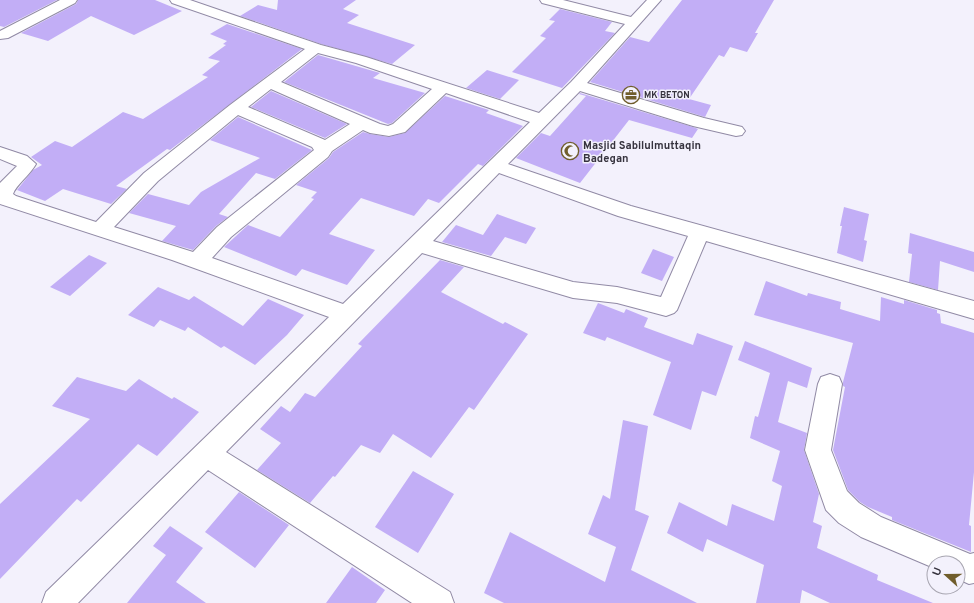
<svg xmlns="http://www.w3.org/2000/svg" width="974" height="603" font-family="Overpass,sans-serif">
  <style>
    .building { fill: #c2aef6 }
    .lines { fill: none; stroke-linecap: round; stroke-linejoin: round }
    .minor-casing { stroke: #918aa5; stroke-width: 2 }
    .minor { fill: #fff; fill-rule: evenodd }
    .labels { text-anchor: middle; stroke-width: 3; stroke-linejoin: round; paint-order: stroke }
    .far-poi-label { font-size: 9px; font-weight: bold; fill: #36333e; stroke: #f3f1fc; text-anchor: start }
    .poi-label { font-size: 11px; font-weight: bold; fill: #36333e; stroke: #f3f1fc; text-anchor: start }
  </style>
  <rect width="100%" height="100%" fill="#f3f1fc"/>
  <path class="building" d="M0,0h57l-53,27 -4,-1z
    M78,0h77l27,11 -48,24 -43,-19 -43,25 -27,-8 55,-29z
    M278,0h78l-13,9 16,6 -12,8 68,22 -23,19 -71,-20 -81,-28 18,-11 19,5z
    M682,0h92l-19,33h3l-11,19 -17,-5 -6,10 -5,-2 -30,44 22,6 -6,12 -115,-35 40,-45 19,5z
    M560,9l52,13 -7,9 10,2 -53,55 -50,-16 34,-34 -6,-2 15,-15 -6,-1z
    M227,24l75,25 -132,101 -3,-1 -51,37 11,3 -16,15 -48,-15 -18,12 -28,-11 16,-20 9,-5 -11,-8 24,-16 17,6 51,-35 20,7 65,-42 -6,-2 18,-14 -12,-3 18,-13 -3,-1 4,-3 -17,-7z
    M318,55l62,18 -7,5 52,15 -33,30 -4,1 -104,-42z
    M487,70l32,10 -19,19 -34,-11z
    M271,91l76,33 -22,14 -74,-31z
    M580,93l113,34 5,2 -6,9 -63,-18 -49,63 -64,-25 25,-25 9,3 36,-40 -7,-2z
    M445,96l44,14 -3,3 37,13 -40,40 -5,-2 -39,39 -11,-4 -14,17 -53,-18 -32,36 46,16 -28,35 -45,-16 -6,7 -72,-29 24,-22 32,12 34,-38 -3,-1 6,-6 -21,-7 33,-27 4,-6 30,-20 7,2 19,3 16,-4z
    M238,117l74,33 -37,29 -19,-6 -37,41 9,3 -12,9 -23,24 -31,-9 14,-15 -47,-13 19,-19 41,11 12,-13 59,-34 -50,-18z
    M844,207l25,7 -5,26 3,1 -4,21 -26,-9 5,-27h-2z
    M497,214l39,14 -10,16 -21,-7 -14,19 -49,-14 14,-17 27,10z
    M910,233l64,19v20l-34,-11 -2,29 -29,-8 3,-28 -4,-1z
    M653,249l21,8 -12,24 -21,-8z
    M89,255l18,8 -37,33 -20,-9z
    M440,260l24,7 -23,25 62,32 2,-2 23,12 -54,76 -5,-3 -38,51 -38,-24 -13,19 -19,-8 -26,32 -2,-1 -23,27 -53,-33 24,-27 -21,-14 21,-23 9,6 15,-19 10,4 47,-51 -4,-2z
    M766,281l41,15 1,-3 33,9 -1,7 40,12 1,-24 23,7v-4l33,10v3l3,1 1,9 33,10v139l-5,53 2,1v26l-79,-32v-3l-24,-10 -8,-5 -12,-12 -15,-40 12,-63 -2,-1v-4l10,-39 -99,-28z
    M158,287l31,13 5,-4 49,30 25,-27 36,16 -17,20 -32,30 -31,-19 -3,2 -33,-21 -3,4 -25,-11 -6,7 -26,-12z
    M598,303l26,10 2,-4 22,9 -4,9 49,18 4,-12 36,13 -17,50 -14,-5 -11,39 -38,-15 18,-53 -64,-25 -2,4 -22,-8z
    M745,341l67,27 -5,20 -19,-7 -10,41 29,11 -3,17 15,44 -6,28 9,4 -5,22 61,27 -1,5 56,23h-103l-28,-13 -2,13h-44l8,-38 -57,-26 -4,13 -36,-19 12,-31 48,24 5,-22 42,17 8,-35 -10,-5 8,-30 -30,-13 5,-22 3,1 12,-44 -32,-13z
    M77,377l49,14 13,-12 33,20 2,-2 25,15 -42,44 -19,-12 -57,58 -4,-3 -77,80v-75l90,-85 -38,-13z
    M623,420l25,6 -13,84 14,6 -18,54 66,33h-193l-20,-10 26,-61 95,50 11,-35 -28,-13 15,-39 7,4z
    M413,471l41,23 -36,59 -43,-26z
    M239,492l50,33 -34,43 -50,-36z
    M170,526l33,22 -27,34 30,21h-79l39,-48 -13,-9z
    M352,567l33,23 -9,13h-50z"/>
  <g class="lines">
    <defs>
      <path id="minor" d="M60,0h17l-2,3 -67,35 -8,1v-8z
        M170,0h20l131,45 45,12 173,56 32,-31 54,-58 -83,-21 -2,-3h23l68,17 16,-17h14l-74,83 117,35 38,9 3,4 -3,4 -6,1 -43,-10 -113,-35 -72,73 123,42 343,95v18l-268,-78 -29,69 -3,3 -8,3 -49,-13 -44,-5 -151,-45 -196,199 224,140 4,11h-42l-204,-133 -130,133h-36l4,-11 283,-275 -157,-57 -172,-56v-21l17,-17 -17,-7v-12l27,9 9,8c-6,11 -20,21 -23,30l3,2 80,26 48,-49 86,-68 75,-56 -133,-46zM318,53l38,10 76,26 -39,35 -5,2 -8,-2 -99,-42zM271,89l79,35 -25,16 -77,-33zM446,93l84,29 -187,182 -131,-46 19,-21 97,-80 4,-6 31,-21 7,3 19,3 16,-4zM238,115l74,32 2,3 -97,77 -24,25 -79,-25 44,-46zM499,173l119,43 70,20 -27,61 -44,-10 -44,-5 -140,-41z
        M830,374l9,3 3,7 -11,66 16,41 12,12 22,14 89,37 4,-1v30l-5,1 -11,-5v-16h-24v5l-73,-31 -22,-14 -13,-13 -21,-60 13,-66 3,-7z"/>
    </defs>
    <use href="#minor" class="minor-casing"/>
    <use href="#minor" class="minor"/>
  </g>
  <defs>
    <symbol id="office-ring" viewBox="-11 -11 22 22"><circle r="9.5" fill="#f3f1fc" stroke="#705d2c" stroke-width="1.5"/><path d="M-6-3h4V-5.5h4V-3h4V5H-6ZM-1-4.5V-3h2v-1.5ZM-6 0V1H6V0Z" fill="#705d2c"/></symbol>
    <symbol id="mosque-ring" viewBox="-11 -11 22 22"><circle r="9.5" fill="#f3f1fc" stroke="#705d2c" stroke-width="1.5"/><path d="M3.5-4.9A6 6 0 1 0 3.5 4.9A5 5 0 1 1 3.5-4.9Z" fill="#705d2c"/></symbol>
  </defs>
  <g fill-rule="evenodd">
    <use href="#office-ring" x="621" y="85" width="20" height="20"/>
    <use href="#mosque-ring" x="560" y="141" width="20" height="20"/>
  </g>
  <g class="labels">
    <g class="far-poi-label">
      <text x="644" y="98">MK BETON</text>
    </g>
    <g class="poi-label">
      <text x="583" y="149">Masjid Sabilulmuttaqin<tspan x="583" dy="13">Badegan</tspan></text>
    </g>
  </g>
  <g transform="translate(946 575) rotate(291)"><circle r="19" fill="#f3f1fc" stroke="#a7a5b0"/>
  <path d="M0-3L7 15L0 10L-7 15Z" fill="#705d2c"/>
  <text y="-6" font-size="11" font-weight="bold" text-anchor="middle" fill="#36333e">U</text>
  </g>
</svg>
